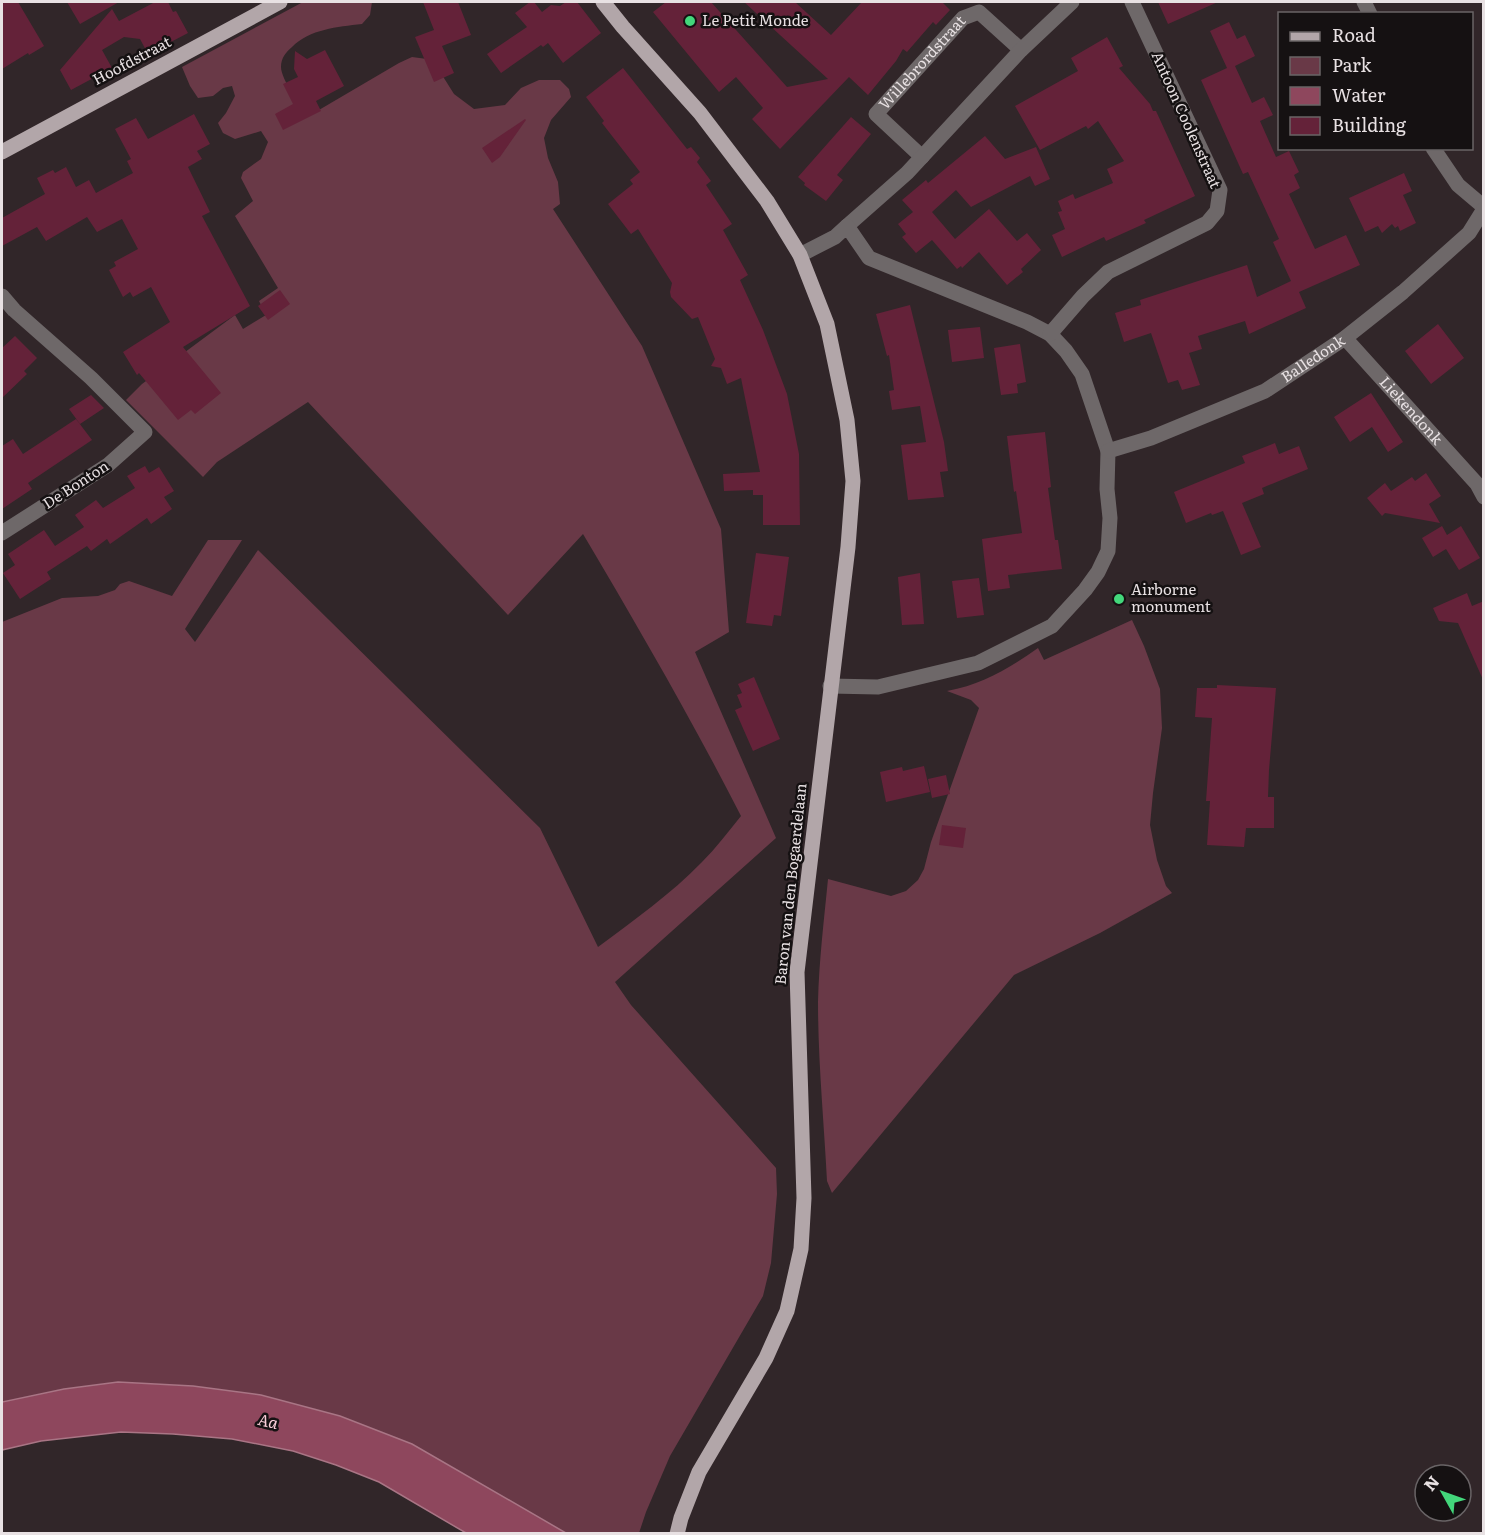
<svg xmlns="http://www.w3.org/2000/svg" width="1485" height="1535" font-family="Literata,serif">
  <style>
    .green { fill: #693947 }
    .water { fill: #8e475d; stroke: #a97585; stroke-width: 1.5 }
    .building { fill: #642239 }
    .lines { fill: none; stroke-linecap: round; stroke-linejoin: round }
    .minor { stroke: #6e6869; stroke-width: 15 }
    .major { stroke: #b2a6a9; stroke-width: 15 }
    .poi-dot { fill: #43d77b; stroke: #151112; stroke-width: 2 }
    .labels { text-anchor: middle; stroke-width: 5; stroke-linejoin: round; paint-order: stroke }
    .poi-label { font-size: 15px; fill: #e8e1e3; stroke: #151112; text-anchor: start }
    .street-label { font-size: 15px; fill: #e8e1e3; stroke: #151112 }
    .water-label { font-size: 16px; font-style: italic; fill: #faced9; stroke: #151112 }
  </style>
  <rect width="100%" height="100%" fill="#312629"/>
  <path class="green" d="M303,2h69l-2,13 -8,9c-25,3 -52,5 -70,23 -6,5 -11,11 -11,20 0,12 19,38 26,50l92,-54 13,-6 15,2 10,8 17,27 20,15 31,-4 16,-17 18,-8h21l9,9 2,8 -20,23 -7,18 4,20 10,24 2,22 -7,5 89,137 79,183 8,103 -34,20 81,186 -161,144 16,23 145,163 1,26 -6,69 -8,33 -93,160 -24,56 -7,21h-73l-154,-89 -72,-28 -79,-21 -68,-9 -75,-4 -54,7 -62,13v-780l60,-24 36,-2 17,-6 5,-6 9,-3 43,15 36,-56h34l-57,89 10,13 63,-92 282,278 58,119c35,-26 73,-53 104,-85 14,-14 26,-30 39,-46 -49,-96 -103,-189 -158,-282l-75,81 -200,-213 -91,60 -14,15 -77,-77 16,-16 93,-69 8,14 23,-14 -7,-14 19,-13 -43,-72 18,-15 -12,-23 2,-6 18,-13 7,-17 -7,-11 -26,8 -12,-6 -5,-10 8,-10 9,-17 -3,-10 -9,2 -10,8 -15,2 -8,-12 -8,-19z
    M1132,620l12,26 16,43 2,39 -9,65 -3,32 7,35 9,26 6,7 -72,40 -86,42 -182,218 -5,-12c-3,-59 -9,-119 -9,-179 1,-41 6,-82 10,-123l63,17 15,-5 12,-11 6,-11 7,-27 48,-134 -8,-8 -24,-9c36,-7 61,-22 91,-43l6,12z"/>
  <path class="water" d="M118,1382l75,4 68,9 79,21 72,28 154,89h-100l-87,-51 -43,-17 -43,-14 -61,-12 -59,-5 -52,-2 -80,9 -39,9v-48l62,-13z"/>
  <path class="building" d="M2,2h16l26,44 -15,9 -1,-2 -26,16z
    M67,2h52l-39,22z
    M155,2h13l5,10 3,-1 12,22 -40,21 -8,-15 -16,-2 -22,13 10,18 -41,22 -11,-20 52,-61 7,12z
    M423,2h35l13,33 -29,11 12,27 -20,9 -19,-45 19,-7z
    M530,2h4l8,10 9,-7 9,1 6,-4h11l24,31 -38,30 -15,-20 -5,4 -2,-2 -40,28 -14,-19 40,-27 -12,-14z
    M666,2h45l76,85 41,-8 -84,-77h51l36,33 31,-33h80l8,8 -14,15 -3,-3 -26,30 -4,-3 -7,12 -28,34 -19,-18 -69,72 -28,-30 11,-11 -27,-31 -17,15 -66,-80z
    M1158,2h60l-50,22z
    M1229,22l8,17 8,-4 10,21 -20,10 17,37 12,-6 9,18 -13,6 16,36 13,-6 10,21 -5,3 6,13 -11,6 26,55 31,-14 14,30 -61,27 7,16 -57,26 -4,-13 -47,15 4,13 -13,4 11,32 -18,5 -4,-10 -10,3 -17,-50 -27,9 -9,-29 26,-8 -1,-5 107,-35 10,32 34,-16 -18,-39 6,-3 -31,-67 -5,2 -42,-94 26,-12 -17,-37z
    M1107,37l16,29 -4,2 31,36 3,7h3l39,85 -51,24 2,3 -40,18 -2,-4 -42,20 -10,-22 13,-6 -7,-17 4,-1 -4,-10 15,-7 2,5 38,-16 -6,-14 17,-8 -26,-40 -10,8 -2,-3 -46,24 -25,-44 63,-35 -7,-13z
    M325,50l19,36 -28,15 5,10 -38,19 -8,-16 18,-10 -10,-20 15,-7 -4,-8 1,-18 12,8z
    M623,68l64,81 4,-2 9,11 -3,4 14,19 -5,4 26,39 -9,6 25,45 -8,5 23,50 24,64 12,60 1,71h-37v-30h-10v-5l-29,1 -1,-17 37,-2 -19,-94 -14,6 -6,-16 -10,-2 4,-7 -17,-42 -6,2 -21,-22 -1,-5 2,-9 -34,-54 -7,5 -23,-30 25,-20 -3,-4 10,-8 -38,-49 2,-2 -18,-24z
    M194,114l16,30 -13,7 5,8 -14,8 22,45 -8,4 48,90 -67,41 38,46 -26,21 -4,-4 -13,10 -39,-47 -2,2 -14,-23 47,-30 -19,-35 -18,10 -3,-5 -7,5 -14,-27 7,-4 -2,-4 24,-13 -16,-30 -25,13 -10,-15 -41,24 -9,-14 -35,19v-28l43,-24 -8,-16 16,-8 2,3 11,-6 10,20 13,-7 7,13 37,-20 -6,-12 4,-2 -16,-30 21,-11 12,21z
    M851,117l20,17 -34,41 6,5 -17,21 -22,-16 1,-2 -7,-6z
    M525,119l1,1 -26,37 -8,6 -10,-15z
    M985,136l20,23 31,-12 14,32 -15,7 -5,-10 -59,31 -15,-17 -24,22 23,27 34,-30 28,32 10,-8 14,17 -20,19 2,3 -16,13 -28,-33 -17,16 -1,-2 -4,3 -25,-29 -16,13 -14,-16 4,-3 -8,-10 15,-12 -11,-12 24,-20 2,3z
    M1404,173l8,18 -9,4 13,28 -16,8 -2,-5 -3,2 -3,-4 -10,9 -4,-7 -13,6 -16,-34z
    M280,290l10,14 -22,16 -10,-14z
    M910,305l34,137 4,29 -8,1 4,25 -36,3 -7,-55 25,-3 -6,-36 -28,4 -3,-19 5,-1 -5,-35 -2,1 -11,-42z
    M1438,324l26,34 -33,26 -26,-33z
    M980,327l4,31 -32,4 -4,-32z
    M15,336l22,22 -13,13 3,3 -25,24v-50z
    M1020,344l6,38 -9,2 1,9 -17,2 -7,-47z
    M1371,393l32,49 -15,10 -16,-25 -22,15 -16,-25z
    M91,395l13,13 -24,16 -11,-15z
    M76,419l16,21 -64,43 4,6 -30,20v-63l11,-7 10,15z
    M1045,432l6,55 -3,1 7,52h3l4,29 -54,6 2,13 -22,3 -6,-52 40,-6 -6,-42 -2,1 -7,-56z
    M1275,443l4,11 20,-8 9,23 -46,19 2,6 -22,9 19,44 -20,8 -18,-44 -11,4 -1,-2 -25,10 -12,-31 71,-29 -3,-7z
    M145,466l4,7 10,-6 15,24 -10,6 8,12 -21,15 -4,-6 -37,26 -3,-5 -16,12 -4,-5 -40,26 4,7 -31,20 -17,-26 12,-8 -7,-11 36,-24 11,16 29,-19 -9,-12 21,-15 7,8 32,-20 -8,-12z
    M1426,473l15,23 -12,8 11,19 -55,-10 -3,3 -15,-18 18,-15 6,8 21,-14 3,4z
    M1442,526l5,9 14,-9 19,32 -21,12 -13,-21 -13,8 -11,-19z
    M756,553l33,4 -8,59 -7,-1 -2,11 -26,-3z
    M920,573l4,51 -22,1 -4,-48z
    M979,578l5,37 -27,3 -5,-37z
    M1467,593l5,13 12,-5v81l-26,-59 -19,-2 -6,-13z
    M754,677l26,62 -27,12 -18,-41 7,-3 -5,-12 5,-2 -4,-9z
    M1217,685l59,3 -7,82 -1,27h6v31h-28l-2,19 -37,-2 3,-44h-4l6,-83 -17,-1 2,-29h20z
    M924,766l6,26 -44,10 -6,-30 22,-5 1,4z
    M946,775l4,19 -18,4 -4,-19z
    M942,825l24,3 -3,20 -24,-3z"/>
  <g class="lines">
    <g class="minor">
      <path d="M1364,2l6,12"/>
      <path d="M1433,148l25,37 26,22"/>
      <path id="s1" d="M922,157l-46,-43 87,-96 16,-6 42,38"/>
      <path d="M847,226l60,-53 114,-123 51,-48"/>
      <path d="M800,255l35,-18 12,-11 22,32 158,64 23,12 16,17 16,23 26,77 -1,38 3,29 -2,33 -10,21 -13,18 -33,36 -74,37 -100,24 -48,-1"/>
      <path d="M2,296l12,14 77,68 54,54 -37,33 -106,68"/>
      <path d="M1050,334l33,-38 25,-24 99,-49 10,-12 3,-21 -88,-188"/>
      <path id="s2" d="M1345,338l132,146 7,13"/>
      <path id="s3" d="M1108,451l43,-13 114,-47 80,-53 58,-46 66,-59 15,-24"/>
    </g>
    <path class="major" d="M603,2l20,25 77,86 67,88 33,54 27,69 20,96 6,61 -5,66 -51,425 7,226 -3,51 -14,62 -21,47 -67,114 -18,46 -4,16
      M2,152l278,-150"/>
  </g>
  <g class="poi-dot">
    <circle cx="690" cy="21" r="6"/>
    <circle cx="1119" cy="599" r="6"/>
  </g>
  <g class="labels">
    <g class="poi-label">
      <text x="702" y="26">Le Petit Monde</text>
      <text x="1131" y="595">Airborne<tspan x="1131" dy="17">monument</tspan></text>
    </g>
    <g class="street-label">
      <text transform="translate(132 61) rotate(-28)" y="5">Hoofdstraat</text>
      <text dy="5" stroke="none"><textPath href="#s1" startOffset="132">Willebrordstraat</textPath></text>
      <text transform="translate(1186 120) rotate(66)" y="5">Antoon Coolenstraat</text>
      <text dy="5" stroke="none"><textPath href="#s3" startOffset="226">Balledonk</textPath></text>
      <text dy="5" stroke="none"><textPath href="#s2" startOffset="98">Liekendonk</textPath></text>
      <text transform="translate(76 485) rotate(-33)" y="5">De Bonton</text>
      <text transform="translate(791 884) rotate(-84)" y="5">Baron van den Bogaerdelaan</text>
    </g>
    <g class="water-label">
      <text transform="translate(268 1421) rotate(14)" y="6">Aa</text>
    </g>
  </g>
  <rect width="1485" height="1535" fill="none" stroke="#e8e1e3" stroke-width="6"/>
  <rect x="1278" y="12" width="195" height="138" fill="#151112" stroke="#696466" stroke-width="1.5"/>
  <rect x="1290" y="32" width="30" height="9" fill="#b2a6a9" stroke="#696466" stroke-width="1.5"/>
  <text x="1332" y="42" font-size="18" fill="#e8e1e3">Road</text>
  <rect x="1290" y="57" width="30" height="18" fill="#693947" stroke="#696466" stroke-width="1.5"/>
  <text x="1332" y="72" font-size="18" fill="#e8e1e3">Park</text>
  <rect x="1290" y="87" width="30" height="18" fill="#8e475d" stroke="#696466" stroke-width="1.5"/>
  <text x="1332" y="102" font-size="18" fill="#e8e1e3">Water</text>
  <rect x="1290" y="117" width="30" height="18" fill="#642239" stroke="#696466" stroke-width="1.5"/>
  <text x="1332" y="132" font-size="18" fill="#e8e1e3">Building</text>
  <g transform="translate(1443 1493) rotate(310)"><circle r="28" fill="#151112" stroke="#696466" stroke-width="1.5"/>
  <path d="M0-4.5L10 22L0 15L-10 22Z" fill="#43d77b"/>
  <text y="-9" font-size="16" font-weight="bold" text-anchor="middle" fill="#e8e1e3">N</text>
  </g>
</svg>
